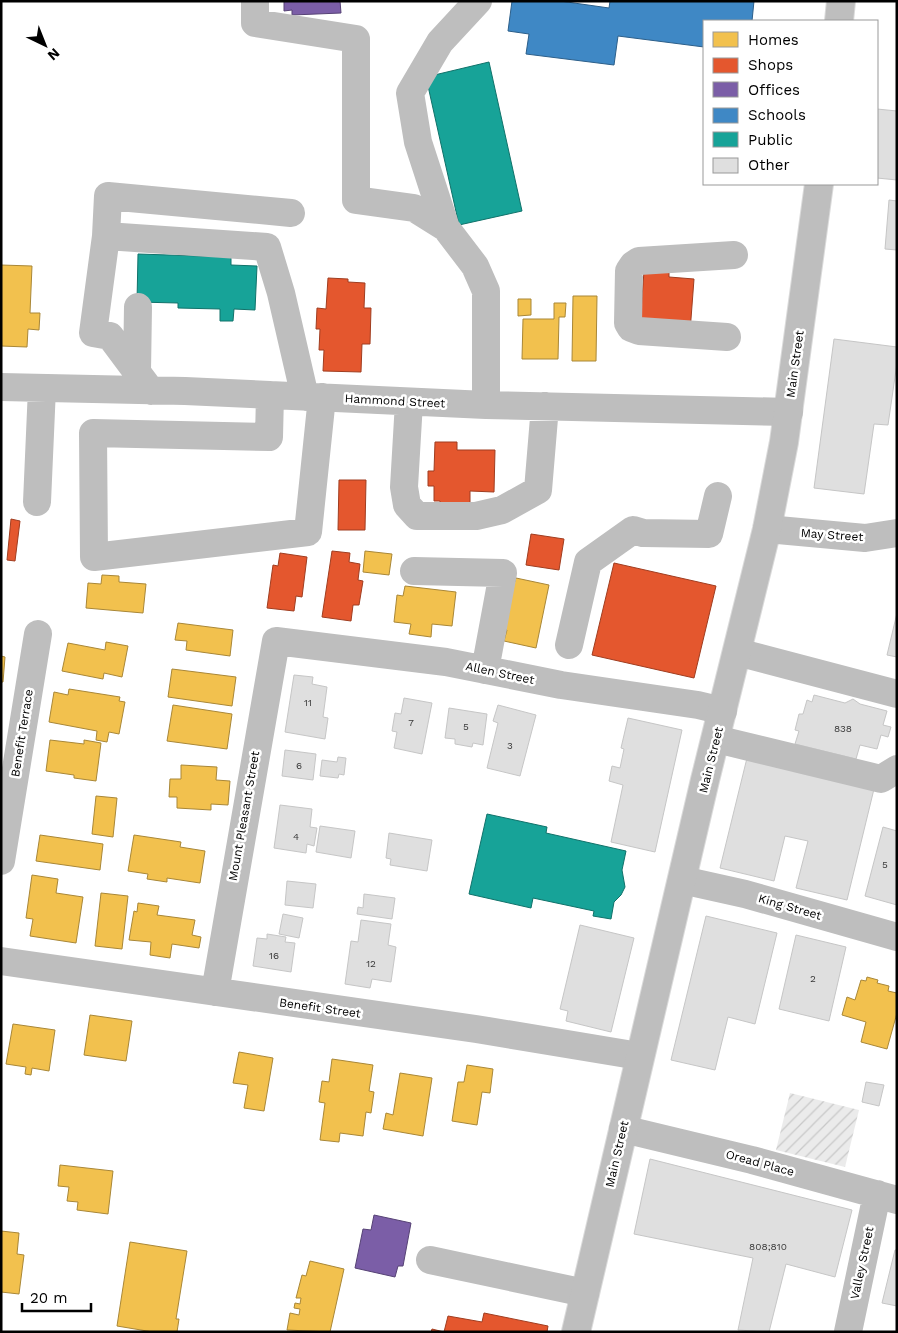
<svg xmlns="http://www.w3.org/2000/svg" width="898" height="1333" font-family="'Work Sans',sans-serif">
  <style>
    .garden { fill: url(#garden-furrows) }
    .homes { fill: #f2c14e; stroke: #a98737 }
    .shops { fill: #e4572e; stroke: #a03d20 }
    .offices { fill: #7b5ea7; stroke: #564275 }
    .schools { fill: #3f88c5; stroke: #2c5f8a }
    .public { fill: #17a398; stroke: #10726a }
    .building { fill: #dfdfdf; stroke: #c6c6c6 }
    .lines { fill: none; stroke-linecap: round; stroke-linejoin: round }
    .major-casing { stroke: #dbdbdb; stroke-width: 30 }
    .minor { stroke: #bebebe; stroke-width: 28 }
    .major { stroke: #bebebe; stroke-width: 28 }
    .labels { text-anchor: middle; stroke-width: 5; stroke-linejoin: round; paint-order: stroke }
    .number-label { font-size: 10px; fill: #383838 }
    .street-label { font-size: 12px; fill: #000; stroke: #fff }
  </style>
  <defs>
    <pattern id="garden-furrows" width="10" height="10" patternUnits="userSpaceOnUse" patternTransform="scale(1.25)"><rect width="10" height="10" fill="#ebebeb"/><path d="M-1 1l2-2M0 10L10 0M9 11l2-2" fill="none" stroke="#c8c8c8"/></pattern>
  </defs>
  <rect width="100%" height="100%" fill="#fff"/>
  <path class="garden" d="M790,1093l69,17 -14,57 -69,-17z"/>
  <path class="homes" d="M1,265l31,1 -2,47h10l-1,17 -11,-1 -1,18 -26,-1z
    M573,296h24l-1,65h-24z
    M518,299h13v16l-13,1z
    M554,303h12l-1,14h-6l-1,42h-36l1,-40h31z
    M365,551l27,3 -3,21 -26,-3z
    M102,575l17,1v6l27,2 -3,29 -57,-5 2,-25 13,1z
    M516,578l33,7 -13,63 -32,-7 3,-11 -8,-1z
    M405,586l51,6 -4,34 -20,-2 -1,13 -22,-3 2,-10 -17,-2 3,-27 6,1z
    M178,623l55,7 -3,26 -44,-6 1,-9 -12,-1z
    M106,642l22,4 -6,31 -18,-4 -1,6 -41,-8 6,-28 37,7z
    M1,656l4,1 -2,25h-2z
    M172,669l64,8 -4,29 -64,-9z
    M69,689l51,8 -1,4 6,1 -6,32 -10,-2 -2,10 -11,-2 1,-9 -48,-9 5,-30 14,3z
    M173,705l59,9 -5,35 -60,-8z
    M50,740l34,4v-4l17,3 -5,38 -22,-3v-3l-28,-4z
    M181,765l36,2 -1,13 14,1 -2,24 -17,-1v6l-34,-2v-11h-8l1,-18h11z
    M96,796l21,2 -4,39 -21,-3z
    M40,835l63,9 -3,26 -64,-9z
    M134,835l47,7 -1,5 25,4 -5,32 -33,-5v4l-20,-3 1,-5 -20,-3z
    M32,875l26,4 -2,14 27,4 -7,46 -46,-7 3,-17 -7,-1z
    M101,893l27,3 -6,53 -27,-3z
    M138,903l21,3 -2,9 38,5 -3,15 9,2 -2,11 -27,-4 -2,14 -20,-3 1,-13 -22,-2 5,-29 3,1z
    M867,977l11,3 -1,3 12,3 -1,5 9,2v20l-10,36 -26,-7 5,-20 -24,-7 5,-18 8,3 6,-20 5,1z
    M90,1015l42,6 -6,40 -42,-6z
    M13,1024l42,6 -6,41 -17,-3 -1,7 -6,-1 1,-7 -20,-3z
    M239,1052l34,6 -9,53 -20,-3 4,-23 -15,-2z
    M332,1059l41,6 -4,26 5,1 -3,21 -5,-1 -3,24 -23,-3 -1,9 -19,-2 5,-37 -6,-1 3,-21 7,1z
    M467,1065l26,4 -3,24 -8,-1 -5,33 -25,-4 6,-39h6z
    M400,1073l32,5 -9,58 -40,-7 3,-16 7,2z
    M60,1165l53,6 -5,43 -31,-4 1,-8 -11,-1 2,-14 -11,-1z
    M1,1231l18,2 -2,21 7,1 -5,39 -18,-2z
    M130,1242l57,9 -11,68h3l-2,13h-24l-36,-6z
    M310,1261l34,8 -14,63 -43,-2 3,-17 9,2 1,-6 -6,-1 1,-5 5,1 1,-6h-5l6,-23 4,1z"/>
  <path class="shops" d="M644,271l25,1v5l25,2 -4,53 -50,-7z
    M328,278l20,1v3l17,1 -1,25h7l-1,36h-8l-1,28 -38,-1 1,-21h-5l1,-21h-4l1,-21 9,1z
    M435,442h22v8h38l-1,42 -24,-1v14h-30v-4h-6v-15h-6v-15h6z
    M339,480h27l-1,50h-27z
    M11,519l9,2 -5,40 -8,-1z
    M531,534l33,5 -5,31 -33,-5z
    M332,551l18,2 -1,9 11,2 -2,16 5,1 -4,24h-6l-2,16 -29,-4z
    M280,553l27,4 -5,40 -6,-1 -2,15 -27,-3 6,-43 5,1z
    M614,563l102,23 -22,92 -102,-23z
    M484,1313l64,13 -1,6h-116l1,-3 12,3 4,-16 34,6z"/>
  <path class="offices" d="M284,1h56l1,12 -49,2v-5l-8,1z
    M374,1215l37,8 -8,43h-5l-3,11 -40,-9 8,-39 8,1z"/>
  <path class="schools" d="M512,1h48l49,7 1,-7h144l-2,20h-48v26l-86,-11 -4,29 -88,-11 3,-20 -21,-3z"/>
  <path class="public" d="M489,62l33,149 -63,14 -33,-148z
    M138,254l93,3v8l26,1 -2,44 -21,-1 -1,12h-13v-12l-42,-1v-5l-41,-1z
    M487,814l60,13 -1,6 80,18 -4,19 3,17 -4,8 -7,7 -3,17 -18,-3 1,-5 -61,-13 -2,10 -62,-14z"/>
  <path class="building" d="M877,109l20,2v69l-20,-2z
    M889,200l8,1v49l-12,-1z
    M834,339l63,8v16l-9,62 -14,-1 -10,70 -50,-6z
    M897,613v44l-10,-2z
    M294,675l19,2 -1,7 15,3 -4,30 5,1 -3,21 -40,-7z
    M814,695l31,8 8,-4 7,5 27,7 -4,14 8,2 -3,10 -7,-2 -4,14 -17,-4 -4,14 -61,-15 4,-13 -4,-1 4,-16h4l4,-14 5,2z
    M404,698l28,5 -10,51 -28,-6 3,-16 -5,-1 3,-18 6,1z
    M498,705l38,10 -16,61 -33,-8 11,-45 -5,-2z
    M449,708l38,6 -4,31 -10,-2 -1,4 -17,-3v-5l-10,-1z
    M628,718l54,12 -27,122 -44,-10 12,-57 -14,-4 3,-15 8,2 4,-19 -3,-1z
    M285,750l31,4 -3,26 -31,-4z
    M338,757l8,1 -2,17 -5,-1 -1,4 -18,-2 2,-16 15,2z
    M747,758l127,31 -27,111 -51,-12 12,-47 -23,-5 -11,45 -54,-13z
    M280,805l32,4 -2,18 7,1 -3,18 -7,-2 -1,9 -32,-5z
    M320,826l35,5 -4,27 -35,-6z
    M883,827l14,4v74l-32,-9z
    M389,833l43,7 -5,31 -37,-6 1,-6 -5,-1z
    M287,881l29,3 -3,24 -28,-3z
    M364,894l31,4 -3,21 -35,-5 1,-7 5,1z
    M283,914l20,4 -4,20 -20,-4z
    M706,916l71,17 -22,91 -27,-7 -13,53 -44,-10z
    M361,920l30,4 -3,21 8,2 -5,35 -19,-3 -2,9 -25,-4 6,-43 7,1z
    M580,925l54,13 -23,94 -45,-11 2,-10 -8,-2z
    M267,934l19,3 -1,5 10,1 -4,29 -38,-6 4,-28 10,1z
    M796,935l50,12 -17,74 -50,-12z
    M866,1082l18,3 -5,21 -17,-4z
    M650,1159l202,51 -17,67 -49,-13 -17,68 -31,-2 15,-72 -119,-24z
    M895,1250h2v56l-15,-3z"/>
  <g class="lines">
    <defs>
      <path id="major" d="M839,21l2,-20
        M576,1332l129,-552 62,-251 17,-87 35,-258"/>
    </defs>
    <use href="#major" class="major-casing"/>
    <path class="minor" d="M255,1v22l101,16v161l58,8 32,20
      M478,1l-38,41 -30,51 8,49 28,86 29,38 11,25v114
      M106,236l2,-40 183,17
      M727,337l-88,-6 -8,-3 -3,-5 1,-52 4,-6 6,-4 95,-6
      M137,371l1,-64
      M1,387l184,4 301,14 303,7
      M151,391l-41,-55 -17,-3 13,-97 161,11 14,46 24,104
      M270,395l-1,42 -176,-4 1,124 214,-25 14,-135
      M409,402l-5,85 3,18 10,11h59l26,-6 36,-20 7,-84
      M37,502l5,-114
      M767,529l98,9 32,-5
      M414,571l89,2 -18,97
      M569,645l19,-83 45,-32 10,3 66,1 9,-38
      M737,652l160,42
      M716,739l165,40 16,-10
      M1,861l37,-227
      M682,880l63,14 152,43
      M1,961l475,68 163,27
      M215,992l61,-351 170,21 115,23 137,20 25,6
      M623,1129l129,31 145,40
      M430,1260l155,33
      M848,1332l29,-138"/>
    <use href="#major" class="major"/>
  </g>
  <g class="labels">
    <g class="number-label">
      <text x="308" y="706">11</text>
      <text x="411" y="726">7</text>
      <text x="466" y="730">5</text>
      <text x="843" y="732">838</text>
      <text x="510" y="749">3</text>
      <text x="299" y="769">6</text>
      <text x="296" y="840">4</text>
      <text x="885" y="868">5</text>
      <text x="274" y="959">16</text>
      <text x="371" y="967">12</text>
      <text x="813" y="982">2</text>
      <text x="768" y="1250">808;810</text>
    </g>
    <g class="street-label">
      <text transform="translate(795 364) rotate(-82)" y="4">Main Street</text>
      <text transform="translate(395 401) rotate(3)" y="4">Hammond Street</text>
      <text transform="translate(832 535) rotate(4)" y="4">May Street</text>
      <text transform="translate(500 673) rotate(12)" y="4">Allen Street</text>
      <text transform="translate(22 733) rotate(-81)" y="4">Benefit Terrace</text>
      <text transform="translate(711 760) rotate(-76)" y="4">Main Street</text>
      <text transform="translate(244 816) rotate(-80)" y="4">Mount Pleasant Street</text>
      <text transform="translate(790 907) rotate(16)" y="4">King Street</text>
      <text transform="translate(320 1008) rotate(8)" y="4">Benefit Street</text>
      <text transform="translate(617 1154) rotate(-77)" y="4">Main Street</text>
      <text transform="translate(760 1163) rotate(15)" y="4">Oread Place</text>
      <text transform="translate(862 1263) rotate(-78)" y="4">Valley Street</text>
    </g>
  </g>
  <rect width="898" height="1333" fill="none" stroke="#000000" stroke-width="5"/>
  <rect x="703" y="20" width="175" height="165" fill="#ffffff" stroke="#999999"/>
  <rect x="713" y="32" width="25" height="15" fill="#f2c14e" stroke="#999999"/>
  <text x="748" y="45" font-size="15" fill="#000000">Homes</text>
  <rect x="713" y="58" width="25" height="15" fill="#e4572e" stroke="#999999"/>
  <text x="748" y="70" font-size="15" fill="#000000">Shops</text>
  <rect x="713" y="82" width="25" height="15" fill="#7b5ea7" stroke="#999999"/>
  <text x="748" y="95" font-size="15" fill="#000000">Offices</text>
  <rect x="713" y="108" width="25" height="15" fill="#3f88c5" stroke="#999999"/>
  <text x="748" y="120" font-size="15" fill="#000000">Schools</text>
  <rect x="713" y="132" width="25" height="15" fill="#17a398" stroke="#999999"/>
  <text x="748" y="145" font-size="15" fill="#000000">Public</text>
  <rect x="713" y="158" width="25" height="15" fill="#dfdfdf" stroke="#999999"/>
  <text x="748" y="170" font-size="15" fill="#000000">Other</text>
  <g transform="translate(45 45) rotate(137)" stroke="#ffffff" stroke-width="4" paint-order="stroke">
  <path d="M0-4L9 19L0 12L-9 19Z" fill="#000000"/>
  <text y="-8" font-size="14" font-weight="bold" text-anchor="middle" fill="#000000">N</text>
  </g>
  <path d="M22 1303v8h69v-8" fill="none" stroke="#000000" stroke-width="2.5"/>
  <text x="30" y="1303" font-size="15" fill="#000000" stroke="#ffffff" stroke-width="4" paint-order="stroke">20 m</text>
</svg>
